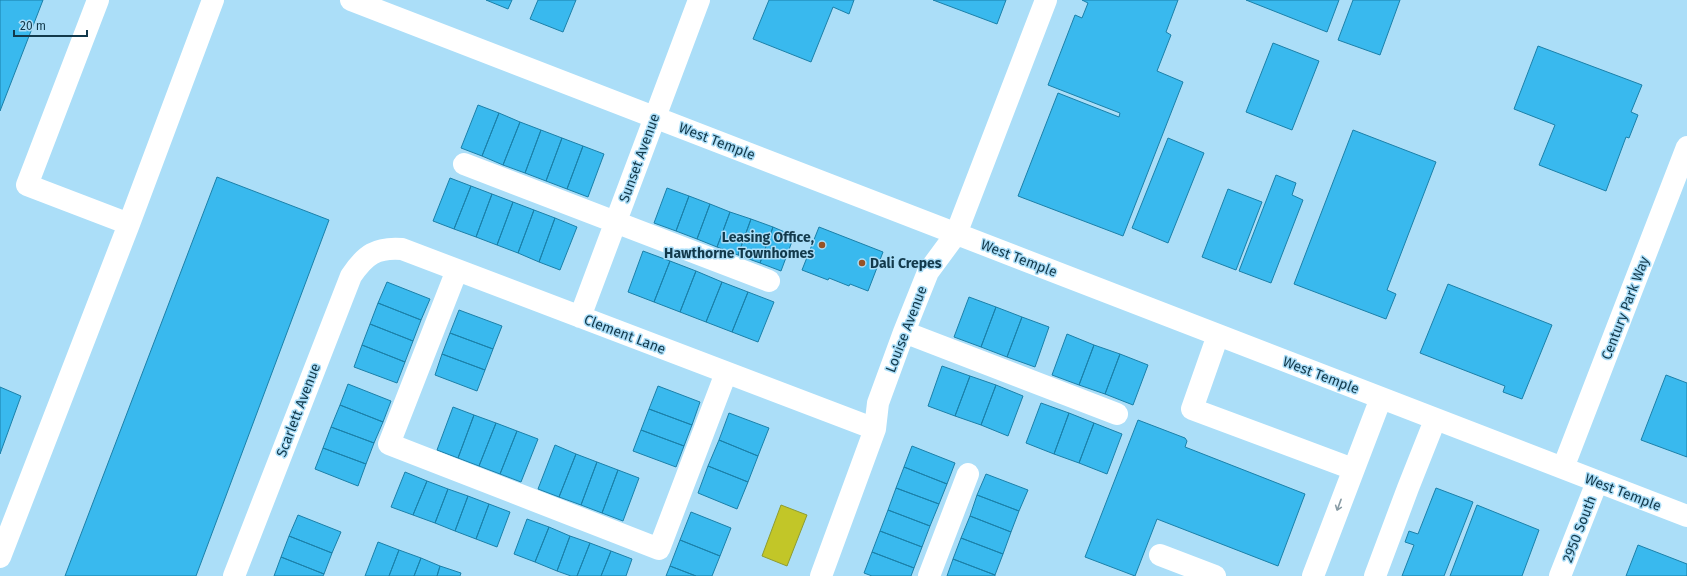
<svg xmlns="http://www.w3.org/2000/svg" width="1687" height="576" font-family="'Fira Sans',sans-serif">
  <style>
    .water { fill: #c2c628; stroke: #8d9c32 }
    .building { fill: #39b9ee; stroke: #1b80a9 }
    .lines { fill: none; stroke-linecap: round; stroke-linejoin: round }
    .minor { stroke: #fff; stroke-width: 22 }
    .oneway { stroke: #889ca5 }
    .poi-dot { fill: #975326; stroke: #abdef8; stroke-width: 1.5 }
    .labels { text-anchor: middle; stroke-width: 3; stroke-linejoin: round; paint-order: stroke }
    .street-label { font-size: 14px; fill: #12394b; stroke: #abdef8 }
    .poi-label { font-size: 14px; font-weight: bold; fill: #12394b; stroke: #abdef8; text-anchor: end }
  </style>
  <rect width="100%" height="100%" fill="#abdef8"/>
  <path class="water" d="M781,505l26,10 -20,51 -25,-10z"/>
  <path class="building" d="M0,0h43l-43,111z
    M486,0h26l-4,9z
    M538,0h38l-13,32 -33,-13z
    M769,0h85l-5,14 -16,-7 -22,55 -58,-23z
    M933,0h73l-9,24z
    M1082,0h96l-12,32 5,3 -14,36 26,11 -60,154 -105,-40 40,-103 61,24 1,-4 -72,-28 27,-70 7,3 6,-15z
    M1246,0h93l-12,32z
    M1353,0h47l-20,55 -42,-15z
    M1273,43l46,18 -27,69 -46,-18z
    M1538,46l104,39 -11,27 7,3 -9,23 -3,-1 -20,54 -67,-26 16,-40 -41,-16z
    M478,105l21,8 -17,43 -21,-8z
    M499,113l21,9 -17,43 -21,-9z
    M520,122l21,8 -16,43 -22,-8z
    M541,130l21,8 -16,43 -21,-8z
    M1353,130l83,32 -49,128 9,4 -10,25 -92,-35z
    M562,138l21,8 -16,43 -21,-8z
    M1168,138l36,15 -36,90 -36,-15z
    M583,146l21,8 -16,43 -21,-8z
    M1276,175l20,8 -4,12 11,5 -32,83 -32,-12z
    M217,177l112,43 -133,356h-131z
    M450,178l21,8 -17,43 -21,-8z
    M471,186l21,8 -16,43 -22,-8z
    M667,188l22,8 -13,35 -22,-8z
    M1228,189l34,13 -26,68 -34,-13z
    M492,194l21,8 -16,43 -21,-8z
    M689,196l21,8 -13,35 -21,-8z
    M513,202l21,8 -16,43 -21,-8z
    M710,204l20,8 -13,35 -20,-8z
    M534,210l21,8 -16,44 -21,-9z
    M730,212l21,7 -13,36 -21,-8z
    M555,218l22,9 -17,43 -21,-8z
    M751,219l22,8 -13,36 -22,-8z
    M773,227l21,9 -13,35 -21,-8z
    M819,227l64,25 -15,39 -18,-7 -1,2 -20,-8 -1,2 -26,-10z
    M643,251l27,10 -16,41 -26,-10z
    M670,261l26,10 -16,41 -26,-10z
    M696,271l26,11 -16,40 -26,-10z
    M387,282l43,17 -9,21 -43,-17z
    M722,282l26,10 -16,40 -26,-10z
    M1448,284l104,41 -30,74 -19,-7 2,-6 -85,-33z
    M748,292l26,10 -16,40 -26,-10z
    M969,297l27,10 -15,40 -27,-10z
    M378,303l43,17 -8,21 -43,-17z
    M996,307l26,10 -15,40 -26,-10z
    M459,310l43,16 -9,23 -43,-16z
    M1022,317l27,10 -14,40 -28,-10z
    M370,324l43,17 -8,21 -43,-17z
    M450,333l43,16 -8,21 -43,-16z
    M1067,334l27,11 -15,40 -27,-10z
    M362,345l43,17 -8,21 -43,-16z
    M1094,345l26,9 -15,40 -26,-9z
    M442,354l43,16 -8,21 -42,-16z
    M1120,354l28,11 -15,40 -28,-11z
    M942,366l28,10 -15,40 -27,-10z
    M1666,375l21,8v74l-46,-17z
    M970,376l26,9 -15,40 -26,-9z
    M348,384l43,17 -8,21 -43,-17z
    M996,385l27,11 -15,40 -27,-11z
    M658,386l42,16 -8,23 -43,-16z
    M0,387l21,9 -21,58z
    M1041,403l28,10 -15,41 -28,-11z
    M340,405l43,17 -9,21 -43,-16z
    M453,407l21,8 -16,43 -21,-8z
    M649,409l43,16 -8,21 -43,-16z
    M729,413l40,15 -11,28 -39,-16z
    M1069,413l25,10 -15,40 -25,-9z
    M474,415l22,8 -17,43 -21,-8z
    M1138,420l47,18 2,3 -2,6 120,47 -27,72 -121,-47 -22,57 -50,-19z
    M496,423l21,8 -17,43 -21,-8z
    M1094,423l28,11 -15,40 -28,-11z
    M331,427l43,16 -8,21 -43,-16z
    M641,430l43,16 -8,21 -43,-16z
    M517,431l21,8 -17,43 -21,-8z
    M719,440l39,16 -10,26 -40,-16z
    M555,445l21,9 -17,43 -21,-8z
    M912,446l43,17 -8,21 -43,-17z
    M323,448l43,16 -8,22 -43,-17z
    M576,454l21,8 -16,43 -22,-8z
    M597,462l21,8 -16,43 -21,-8z
    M708,466l40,16 -11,27 -39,-16z
    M904,467l43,17 -8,20 -43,-16z
    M618,470l21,8 -16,43 -21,-8z
    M405,472l22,9 -14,34 -22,-8z
    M986,474l42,16 -9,21 -42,-16z
    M427,481l21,8 -13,34 -22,-8z
    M896,488l43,16 -9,22 -42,-16z
    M1436,488l37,14 -29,74h-42l12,-31 -9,-3 4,-11 9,3z
    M448,489l20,7 -13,35 -20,-8z
    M977,495l42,16 -8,21 -41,-16z
    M468,496l21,8 -13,35 -21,-8z
    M489,504l21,8 -13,35 -21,-8z
    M1477,505l62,25 -17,46h-72z
    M888,510l42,16 -8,21 -42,-16z
    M691,512l40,16 -11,28 -40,-16z
    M298,515l43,17 -9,21 -43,-17z
    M970,516l41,16 -8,22 -42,-16z
    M527,519l22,8 -14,35 -21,-8z
    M549,527l21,9 -13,35 -22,-9z
    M880,531l42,16 -8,21 -42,-16z
    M289,536l43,17 -8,21 -43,-17z
    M570,536l20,7 -13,33h-6l-14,-5z
    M961,538l42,16 -8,21 -42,-16z
    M680,540l40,16 -8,20h-16l-26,-10z
    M378,542l21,8 -10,26h-24z
    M590,543l21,8 -10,25h-24z
    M1638,545l49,19v12h-61z
    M399,550l22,8 -7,18h-25z
    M611,551l21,8 -6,17h-25z
    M872,552l42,16 -3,8h-39l-8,-3z
    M281,557l43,17 -1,2h-49z
    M421,558l19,8 -3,10h-23z
    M953,559l42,16v1h-48z
    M440,566l21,7 -1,3h-23z
    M670,566l26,10h-30z"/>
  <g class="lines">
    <path class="minor" d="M98,0l-71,185 102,39
      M351,0l1336,516
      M464,164l305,117
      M457,270l-68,174 270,105 67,-176
      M580,317l119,-317
      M904,332l213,82
      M1218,335l-26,74 161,60
      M1563,468l124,-321
      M1160,555l55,21
      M0,557l129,-333 84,-224
      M234,576l117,-300c14,-21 25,-29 51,-27l473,180
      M821,576l54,-147 3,-26 26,-71 24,-60 28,-38 90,-234
      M929,576l39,-102
      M1313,576l68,-178
      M1375,576l33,-88 27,-68
      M1560,576l37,-94"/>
  </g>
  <defs><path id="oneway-shaft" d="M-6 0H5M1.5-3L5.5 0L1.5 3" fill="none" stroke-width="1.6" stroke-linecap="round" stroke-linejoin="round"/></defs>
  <use class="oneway" href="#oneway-shaft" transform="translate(1339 505) rotate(110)"/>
  <g class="poi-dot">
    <circle cx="822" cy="245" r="4"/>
    <circle cx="862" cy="263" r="4"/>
  </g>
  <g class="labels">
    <g class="street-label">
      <text transform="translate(717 141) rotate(21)" y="5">West Temple</text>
      <text transform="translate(639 158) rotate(-70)" y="5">Sunset Avenue</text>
      <text transform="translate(1019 258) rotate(21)" y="5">West Temple</text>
      <text transform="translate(1625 308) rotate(-69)" y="5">Century Park Way</text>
      <text transform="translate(906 329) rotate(-69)" y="5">Louise Avenue</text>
      <text transform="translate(625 334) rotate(21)" y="5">Clement Lane</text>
      <text transform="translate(1321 375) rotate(21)" y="5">West Temple</text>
      <text transform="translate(298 410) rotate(-69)" y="5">Scarlett Avenue</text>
      <text transform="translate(1623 492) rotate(21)" y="5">West Temple</text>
      <text transform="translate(1579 529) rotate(-69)" y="5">2950 South</text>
    </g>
    <g class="poi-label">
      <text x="814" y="242">Leasing Office,<tspan x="814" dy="16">Hawthorne Townhomes</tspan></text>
      <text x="870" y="268" text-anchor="start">Dali Crepes</text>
    </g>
  </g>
  <path d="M14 30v6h73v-6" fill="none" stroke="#12394b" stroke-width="2"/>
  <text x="20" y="30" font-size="12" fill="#12394b" stroke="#abdef8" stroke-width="3" paint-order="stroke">20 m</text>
</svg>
